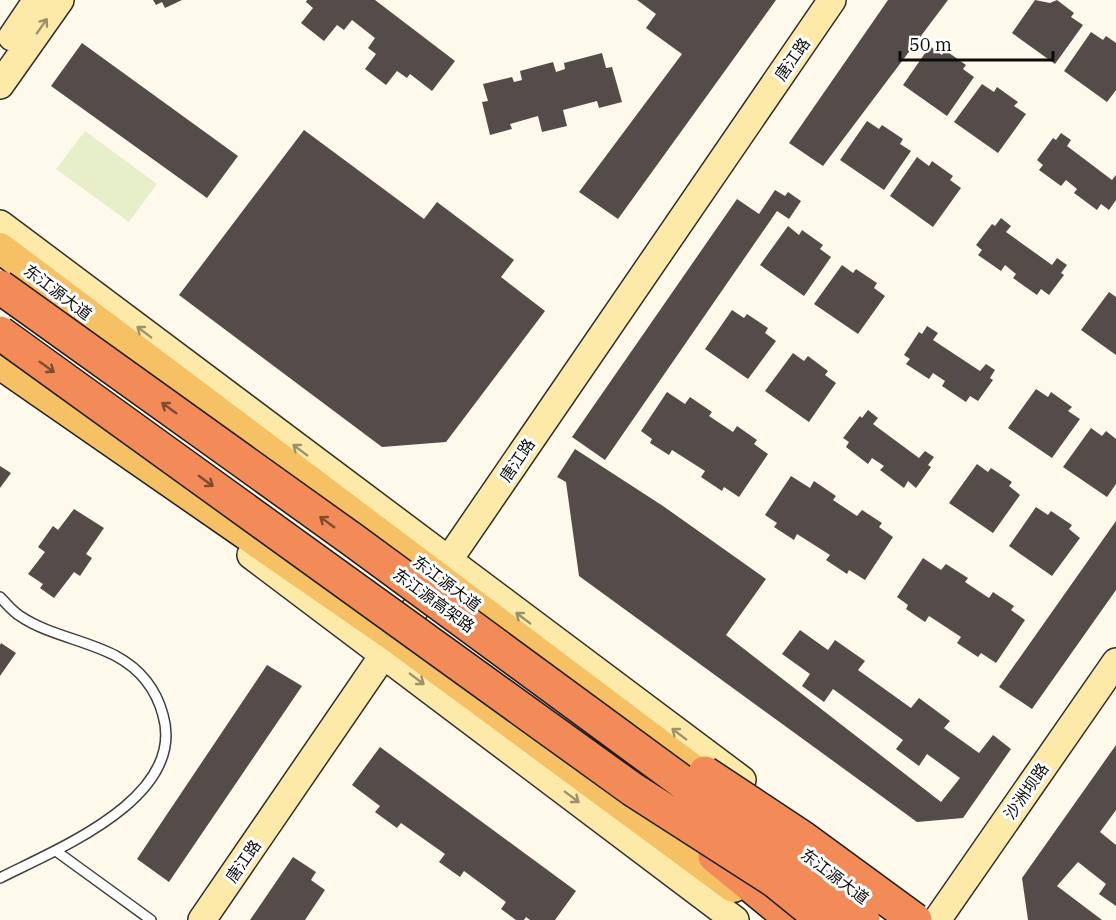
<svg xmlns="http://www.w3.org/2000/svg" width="1116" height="920" font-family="'IBM Plex Serif','Noto Sans SC',serif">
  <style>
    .pitch { fill: #e7efc9 }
    .building { fill: #554c49 }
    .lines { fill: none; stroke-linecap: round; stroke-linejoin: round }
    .lane-casing { stroke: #3f3f3f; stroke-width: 12 }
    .secondary-casing { stroke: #2e2e2e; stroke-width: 30 }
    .primary-casing { stroke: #1d1d1d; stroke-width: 33 }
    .highway-casing { stroke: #1d1d1d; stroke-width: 36 }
    .lane { stroke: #fff; stroke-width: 9 }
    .secondary { stroke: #fdeaa8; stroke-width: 27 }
    .primary { stroke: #f6c165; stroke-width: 30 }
    .highway { stroke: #f28b57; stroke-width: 33 }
    .highway-bridge-casing { stroke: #1d1d1d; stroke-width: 36; stroke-linecap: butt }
    .highway-bridge { stroke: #f28b57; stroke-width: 33 }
    .oneway { stroke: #9d916a }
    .oneway2 { stroke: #7f4c32 }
    .labels { text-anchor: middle; stroke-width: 6; stroke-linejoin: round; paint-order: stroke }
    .street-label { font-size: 16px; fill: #0c0c0c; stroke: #fff }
  </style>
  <rect width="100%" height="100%" fill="#fff9ec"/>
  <path class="pitch" d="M85,131l72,53 -28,38 -73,-53z"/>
  <path class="building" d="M153,0h29l-17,8 -3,-6 -6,3z
    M307,0h68l80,61 -23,30 -22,-17 -3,4 -10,-7 -11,14 -21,-16 11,-15 -8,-6 7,-10 -23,-18 -8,10 -7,-5 -13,16 -23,-18 12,-15 -7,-6z
    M637,0h139l-158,219 -39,-27 103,-138 -36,-26 10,-14z
    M888,0h60l-125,166 -34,-23z
    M1035,0l15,3 7,-3 17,13 -3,4 12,8 -28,39 -43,-31z
    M1091,32l12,8 3,-4 10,7v47l-9,12 -43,-31z
    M82,43l156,113 -31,42 -156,-112z
    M930,46l12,9 3,-5 21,15 -3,4 11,8 -27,39 -44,-31z
    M602,53l4,15 6,-1 10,35 -23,6 -2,-7 -34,9 4,16 -25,6 -4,-16 -28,8 2,5 -22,6 -8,-33 6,-1 -5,-17 29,-7 2,5 8,-2 -2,-9 33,-9 3,10 9,-3 -1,-6z
    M982,84l12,8 3,-5 21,15 -4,4 12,8 -28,39 -44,-31z
    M867,121l12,8 3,-4 21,14 -3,5 11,7 -27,39 -44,-30z
    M304,130l120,89 13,-17 77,58 -13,17 44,34 -99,131 -64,5 -203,-152z
    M1061,133l10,7 -4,6 45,34 4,-5v25l-7,10 -8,-6 -4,6 -23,-17 3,-4 -11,-9 -5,6 -22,-16 4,-5 -6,-5 16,-22 3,2z
    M917,157l12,9 3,-5 21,15 -3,4 11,8 -28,39 -43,-31z
    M775,190l10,6 3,-4 13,9 -12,18 -12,-8 -172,249 -33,-23 165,-238 22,15z
    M1001,218l10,8 -5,6 46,33 5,-7 10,7 -6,8 3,2 -15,20 -8,-6 -4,6 -24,-17 3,-4 -11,-9 -4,6 -23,-16 4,-5 -6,-5 16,-21 3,2z
    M788,226l11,9 3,-5 21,15 -3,4 11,8 -27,39 -44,-31z
    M842,265l11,8 3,-4 21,14 -3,5 11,8 -27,38 -44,-30z
    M1109,292l7,5v58l-35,-25z
    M732,310l12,8 3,-4 21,14 -3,5 11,8 -28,38 -43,-30z
    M927,326l11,7 -5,7 47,31 6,-7 9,6 -5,8 3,2 -15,21 -8,-5 -4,6 -24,-16 3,-5 -12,-8 -4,6 -23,-15 4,-5 -6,-4 15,-23 3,2z
    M793,353l11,8 4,-5 20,15 -3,4 11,8 -27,39 -44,-31z
    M1036,389l12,8 3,-5 21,15 -4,4 12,8 -28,39 -44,-30z
    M667,392l18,12 5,-7 22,15 -3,4 24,16 4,-6 20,14 -3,4 14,10 -29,43 -15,-10 -2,4 -21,-14 4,-6 -33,-21 -3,5 -19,-12 2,-4 -11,-8z
    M868,410l10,8 -5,6 46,34 6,-7 9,6 -6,8 3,2 -15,21 -8,-7 -4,7 -24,-18 4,-4 -12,-8 -4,6 -22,-17 3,-5 -6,-4 17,-22 2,2z
    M1091,428l11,8 4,-5 10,8v45l-9,13 -44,-30z
    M575,449l88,57 103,73 -40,56 215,167 19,-24 -33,-24 -8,12 -23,-17 7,-9 -70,-51 -9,13 -22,-16 8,-12 -28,-20 18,-24 28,20 7,-10 30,21 -7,9 53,38 8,-10 31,23 -6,7 35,25 14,-18 18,14 -48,69 -46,4 -338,-246 -13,-94 -9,-5z
    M977,464l11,8 3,-4 21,14 -3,4 11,9 -27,38 -44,-30z
    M0,466l11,7 -11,15z
    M791,476l19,12 4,-7 22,15 -3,4 24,16 5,-6 20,13 -3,4 14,10 -28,43 -16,-10 -2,4 -21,-14 4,-5 -33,-21 -3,6 -20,-13 3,-4 -12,-8z
    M1036,507l12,8 3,-4 21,14 -3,4 11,9 -28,38 -43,-30z
    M74,509l30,19 -18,26 6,4 -12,18 -6,-4 -20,26 -14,-10 3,-4 -15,-10 17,-22 -7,-5 15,-21 5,4z
    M1116,521v69l-84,119 -33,-22z
    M923,558l18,12 5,-6 22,14 -3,4 24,16 4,-6 21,14 -3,4 14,10 -29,43 -15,-10 -3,4 -21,-14 4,-6 -32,-21 -4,6 -19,-13 2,-4 -11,-8z
    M1,643l15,10 -16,23v-31z
    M267,665l35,21 -133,196 -32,-23z
    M1116,745v65l-16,22 16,13v61l-17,-12 7,-10 -28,-22 -21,24 45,34h-74l-6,-42z
    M380,747l196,144 -21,29h-25l-4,-3 -2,3h-8l-15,-11 5,-7 -42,-31 -4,6 -21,-15 6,-8 -44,-31 -4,5 -22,-16 5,-6 -28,-21z
    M293,857l23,15 -5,8 14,10 -20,30h-55z"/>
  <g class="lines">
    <defs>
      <path id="lane" d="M0,597c6,6 12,14 20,19 28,19 66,24 96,40 24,13 40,33 47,59 24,83 -106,134 -163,163
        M56,851l95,69"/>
      <path id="secondary" d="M12,37l25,-37
        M0,85l60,-85
        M0,224l742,556
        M251,555l484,365
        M202,920l630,-920
        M937,920l179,-258"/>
      <path id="primary" d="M0,248l723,544
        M0,364l397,275 336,248"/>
      <path id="highway" d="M715,856l78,64"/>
    </defs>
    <use href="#lane" class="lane-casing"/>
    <use href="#secondary" class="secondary-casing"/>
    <use href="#primary" class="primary-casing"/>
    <use href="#highway" class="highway-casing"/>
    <use href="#lane" class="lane"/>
    <use href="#secondary" class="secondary"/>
    <use href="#primary" class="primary"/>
    <use href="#highway" class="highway"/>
    <defs>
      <path id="highway-bridge" d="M0,287l353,253 437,321 73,59
        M0,333l632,456 143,92 48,39
        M705,773l98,65 112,82"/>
    </defs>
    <use href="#highway-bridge" class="highway-bridge-casing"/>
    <use href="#highway-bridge" class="highway-bridge"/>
  </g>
  <defs><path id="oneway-shaft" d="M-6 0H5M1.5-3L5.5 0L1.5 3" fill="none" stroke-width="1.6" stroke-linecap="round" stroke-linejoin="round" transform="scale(1.5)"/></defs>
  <g class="oneway">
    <use href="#oneway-shaft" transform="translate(42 26) rotate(-55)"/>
    <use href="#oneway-shaft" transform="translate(144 332) rotate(-143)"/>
    <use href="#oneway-shaft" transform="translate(300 450) rotate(-143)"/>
    <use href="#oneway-shaft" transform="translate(523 618) rotate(-143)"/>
    <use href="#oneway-shaft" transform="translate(417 679) rotate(37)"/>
    <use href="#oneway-shaft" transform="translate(679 734) rotate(-143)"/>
    <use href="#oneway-shaft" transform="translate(572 797) rotate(37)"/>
  </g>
  <g class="oneway2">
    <use href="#oneway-shaft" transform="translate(47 367) rotate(36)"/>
    <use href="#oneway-shaft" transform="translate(169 408) rotate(-144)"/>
    <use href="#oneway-shaft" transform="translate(206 481) rotate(36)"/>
    <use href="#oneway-shaft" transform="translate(327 522) rotate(-144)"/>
  </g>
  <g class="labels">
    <g class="street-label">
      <text transform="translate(792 59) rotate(-55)" y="6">唐江路</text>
      <text transform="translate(58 292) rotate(37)" y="6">东江源大道</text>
      <text transform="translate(517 460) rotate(-56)" y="6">唐江路</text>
      <text transform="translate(447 583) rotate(37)" y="6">东江源大道</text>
      <text transform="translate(434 600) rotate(36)" y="6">东江源高架路</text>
      <text transform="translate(1026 791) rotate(-55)" y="6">沙洲坝路</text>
      <text transform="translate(243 861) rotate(-55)" y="6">唐江路</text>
      <text transform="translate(835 876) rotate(37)" y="6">东江源大道</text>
    </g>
  </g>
  <path d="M900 51v9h153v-9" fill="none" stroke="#0c0c0c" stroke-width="3"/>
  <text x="909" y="51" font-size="18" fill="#0c0c0c" stroke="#ffffff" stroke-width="4.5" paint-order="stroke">50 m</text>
</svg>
